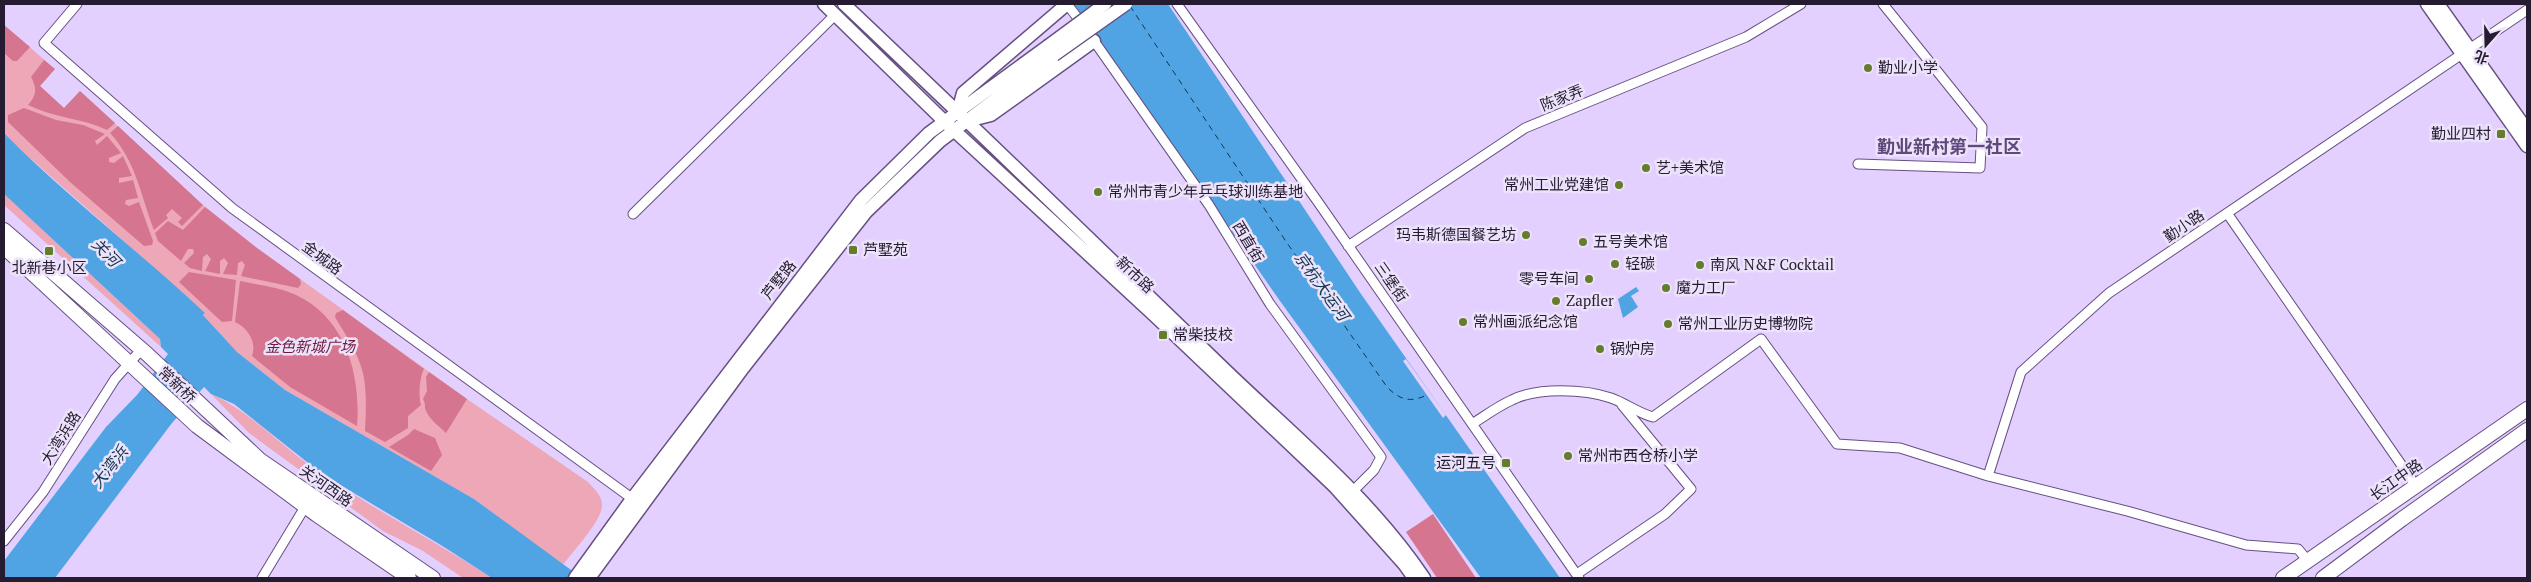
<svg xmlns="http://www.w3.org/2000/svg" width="2531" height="582" font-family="'PT Serif','Noto Sans SC',serif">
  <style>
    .green { fill: #eda7b7 }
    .forest { fill: #d5758f }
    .water { fill: #51a4e3 }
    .pier { fill: #e3d0ff }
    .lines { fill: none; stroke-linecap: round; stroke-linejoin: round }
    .ferry { stroke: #12364f; stroke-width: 1; stroke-dasharray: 6 5; stroke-linecap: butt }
    .street-casing { stroke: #665082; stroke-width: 11 }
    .secondary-casing { stroke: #665082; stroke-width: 15 }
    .primary-casing { stroke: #665082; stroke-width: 16 }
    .street { stroke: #fff; stroke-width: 9 }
    .secondary { stroke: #fff; stroke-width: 12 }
    .primary { stroke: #fff; stroke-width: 14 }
    .secondary-bridge-casing { stroke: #665082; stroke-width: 15; stroke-linecap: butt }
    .secondary-bridge { stroke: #fff; stroke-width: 12 }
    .poi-dot { fill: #657c2e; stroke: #ece2fa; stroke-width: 2 }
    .labels { text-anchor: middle; stroke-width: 5; stroke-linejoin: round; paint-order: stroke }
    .poi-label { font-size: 15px; fill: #251c31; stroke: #ece2fa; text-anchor: start }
    .street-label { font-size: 15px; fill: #251c31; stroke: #ece2fa }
    .park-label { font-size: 15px; font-style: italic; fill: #6f1838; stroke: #ece2fa }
    .water-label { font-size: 16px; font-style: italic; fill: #12364f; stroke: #ece2fa }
    .quarter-label { font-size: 18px; font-weight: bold; fill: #5f497a; stroke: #ece2fa }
  </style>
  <rect width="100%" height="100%" fill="#e3d0ff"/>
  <path class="green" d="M4,25l51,44 -15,17 24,22 16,-17 118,110 59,47 210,151 121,83c6,7 14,13 14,23 0,16 -29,46 -39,60l-89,-66 -189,-109 -48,-38 -34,-37 2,-2 -192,-170 -9,-10z
    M4,194l156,145 1,8 -157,-142z
    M211,394c42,19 73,55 111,80 55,37 114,68 170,104h-29l-40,-27 -40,-20 -134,-98z"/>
  <path class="forest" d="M4,25l26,22 -13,14h-4l-9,-8z
    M44,60l11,9 -15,17 24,22 16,-17 35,32 -8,7c-25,-12 -53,-12 -79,-25 9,-10 9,-17 3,-28z
    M24,108l32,12 27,5 22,9 -10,7 2,4 10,-9 14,17 -12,5v4l5,1 9,-7 9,20 -13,2v5l14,-3 5,18 -12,2 -1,4 4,2 10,-4 14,39 -1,4 -8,1 -74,-64 -62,-60v-7z
    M118,126l85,79 -21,21 -4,-4 4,-4 -10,-9 -6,6 2,3 -14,12c-13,-34 -18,-69 -44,-97z
    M205,207l52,41 43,31 1,5 -3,4 -57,-12 4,-11 -3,-4 -4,2 -1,12 -14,-1 5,-11 -4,-5 -4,3v13l-15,-3 6,-12 -4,-5 -4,3 -1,14 -12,-3 -6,-5 10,-10 -1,-4h-5l-7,12 -23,-20 -3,-8 13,-12 15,9z
    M189,272l47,8 -4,41 -10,1 -43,-40z
    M240,281c18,4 39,6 56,14 50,23 65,81 61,131l-67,-39 -38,-31c5,-14 -4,-28 -17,-34z
    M343,310l81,59c-4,7 -6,27 -3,36l-13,11v12l-23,14 -20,-11c1,-19 2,-40 -2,-58 -4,-18 -19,-41 -28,-56l1,-4z
    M429,372l38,27 -21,34c-6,-6 -16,-13 -20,-22 -2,-5 0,-7 -3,-12l4,-8 -1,-14z
    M414,429l21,9 7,17 -11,16 -42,-24 19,-12z
    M1433,514l43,64h-39l-31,-46z"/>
  <path class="water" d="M1073,4h95l193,290 199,284h-79l-201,-277z
    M4,133c63,64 136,119 201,180l-2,2 34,37 48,38 189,109 108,79h-90l-48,-31 -122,-73 -88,-70 -23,-10 -7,-7 -32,36 -117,155h-51v-17l102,-134 31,-32 31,-41 -7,-7 -1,-8 -156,-145z
    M1636,287l3,4 -8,5 7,11 -15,11 -5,-19z"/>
  <path class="pier" d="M1406,359l40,56 -3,3 -40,-57z"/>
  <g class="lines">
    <path class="ferry" d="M1130,6l155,234 102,147c13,13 23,16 40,8"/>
    <defs>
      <path id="street" d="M77,4l-33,39 188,165 405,294
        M1067,4l16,21
        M1177,4l141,198 261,376
        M1092,38l117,167 61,99 111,153 -7,13 -21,21
        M1858,164l122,4 2,-41 -99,-123
        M2227,213l189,273
        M633,214l202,-199
        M1348,246l177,-118 221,-91 55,-33
        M1472,424c13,-8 26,-18 40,-24 25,-13 73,-11 99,-2 14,5 27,15 42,19l108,-78 76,105 63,4 88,28 139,35 119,34 52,4 10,12
        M1988,476l33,-104 88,-79 418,-283
        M4,541l39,-49 72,-113 26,-29
        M1577,574l88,-60 26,-25 -69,-84
        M262,578l43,-71"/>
      <path id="secondary" d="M824,4l121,118 209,193 181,172 69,77 10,14
        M844,4c126,119 251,240 376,361 71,69 148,130 204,213
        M2427,4l100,142
        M2438,4l89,126
        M958,112l5,-19 104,-89
        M975,119l16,-4 103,-74
        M575,578l57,-79 229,-299 68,-67 119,-87
        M589,578l154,-210 123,-156 74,-71 114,-86"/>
      <path id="primary" d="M4,230l143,124 113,106 173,118
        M4,247l193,179 120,89 92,63
        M2283,578l244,-169
        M2323,578l79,-59 125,-89"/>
    </defs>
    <use href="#street" class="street-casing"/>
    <use href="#secondary" class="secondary-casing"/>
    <use href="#primary" class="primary-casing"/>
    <use href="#street" class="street"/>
    <use href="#secondary" class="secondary"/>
    <use href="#primary" class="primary"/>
    <defs>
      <path id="secondary-bridge" d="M1048,46l57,-42
        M1054,55l72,-51"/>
    </defs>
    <use href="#secondary-bridge" class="secondary-bridge-casing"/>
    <use href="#secondary-bridge" class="secondary-bridge"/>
  </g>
  <g class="poi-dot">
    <circle cx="1868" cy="68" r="5"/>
    <rect x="2496" y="129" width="10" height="10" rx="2.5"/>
    <circle cx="1646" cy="168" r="5"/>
    <circle cx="1619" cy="185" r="5"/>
    <circle cx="1098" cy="192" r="5"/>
    <circle cx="1526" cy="235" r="5"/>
    <circle cx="1583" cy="242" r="5"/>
    <rect x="848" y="245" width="10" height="10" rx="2.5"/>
    <rect x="44" y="246" width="10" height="10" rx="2.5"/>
    <circle cx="1615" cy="264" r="5"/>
    <circle cx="1700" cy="265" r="5"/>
    <circle cx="1589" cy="279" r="5"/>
    <circle cx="1666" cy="288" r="5"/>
    <circle cx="1556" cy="301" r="5"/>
    <circle cx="1463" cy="322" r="5"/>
    <circle cx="1668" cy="324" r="5"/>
    <rect x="1158" y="330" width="10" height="10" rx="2.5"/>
    <circle cx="1600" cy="349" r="5"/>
    <circle cx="1568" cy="456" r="5"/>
    <rect x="1501" y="458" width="10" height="10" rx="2.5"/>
  </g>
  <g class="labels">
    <g class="poi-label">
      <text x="1878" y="73">勤业小学</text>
      <text x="2491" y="139" text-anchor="end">勤业四村</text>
      <text x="1656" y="173">艺+美术馆</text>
      <text x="1609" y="190" text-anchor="end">常州工业党建馆</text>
      <text x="1108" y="197">常州市青少年乒乓球训练基地</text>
      <text x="1516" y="240" text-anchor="end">玛韦斯德国餐艺坊</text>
      <text x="1593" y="247">五号美术馆</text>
      <text x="863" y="255">芦墅苑</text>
      <text x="1625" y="269">轻碳</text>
      <text x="1710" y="270">南风 N&amp;F Cocktail</text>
      <text x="49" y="273" text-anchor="middle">北新巷小区</text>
      <text x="1579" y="284" text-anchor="end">零号车间</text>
      <text x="1676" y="293">魔力工厂</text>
      <text x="1566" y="306">Zapfler</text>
      <text x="1473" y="327">常州画派纪念馆</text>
      <text x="1678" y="329">常州工业历史博物院</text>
      <text x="1173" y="340">常柴技校</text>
      <text x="1610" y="354">锅炉房</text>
      <text x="1578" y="461">常州市西仓桥小学</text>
      <text x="1496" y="468" text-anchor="end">运河五号</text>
    </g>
    <g class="street-label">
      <text transform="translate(1562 98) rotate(-22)" y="5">陈家弄</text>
      <text transform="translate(2184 226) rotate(-34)" y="5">勤小路</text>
      <text transform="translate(1248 242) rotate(59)" y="5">西直街</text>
      <text transform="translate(322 258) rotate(37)" y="5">金城路</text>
      <text transform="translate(1135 275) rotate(43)" y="5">新市路</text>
      <text transform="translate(779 280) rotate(-52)" y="5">芦墅路</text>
      <text transform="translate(1391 282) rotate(55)" y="5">三堡街</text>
      <text transform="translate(177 385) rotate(43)" y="5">常新桥</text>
      <text transform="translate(61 438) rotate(-58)" y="5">大湾浜路</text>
      <text transform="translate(2396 480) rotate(-35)" y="5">长江中路</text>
      <text transform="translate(326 486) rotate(35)" y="5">关河西路</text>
    </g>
    <g class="park-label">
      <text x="310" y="352">金色新城广场</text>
    </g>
    <g class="water-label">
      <text transform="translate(106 252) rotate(46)" y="6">关河</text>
      <text transform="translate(1322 286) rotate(54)" y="6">京杭大运河</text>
      <text transform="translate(109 467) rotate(-52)" y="6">大湾浜</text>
    </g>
    <g class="quarter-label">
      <text x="1949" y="153">勤业新村第一社区</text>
    </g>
  </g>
  <rect width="2531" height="582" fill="none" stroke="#251c31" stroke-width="10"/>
  <g transform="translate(2486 45) rotate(200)" stroke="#ece2fa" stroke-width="4" paint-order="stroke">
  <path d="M0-4L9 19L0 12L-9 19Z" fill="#251c31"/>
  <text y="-8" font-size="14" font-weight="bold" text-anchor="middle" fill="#251c31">北</text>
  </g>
</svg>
